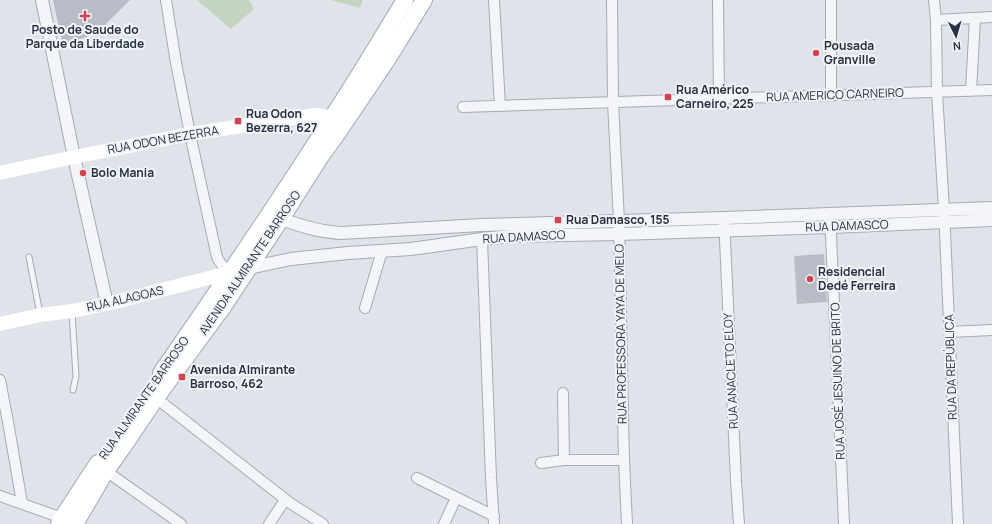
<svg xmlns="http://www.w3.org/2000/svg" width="992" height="524" font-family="Manrope,sans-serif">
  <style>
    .green { fill: #c5d4c1 }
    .building { fill: #b7bcc7 }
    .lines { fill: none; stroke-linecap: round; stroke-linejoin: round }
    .service-casing { stroke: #a5aab4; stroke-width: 7 }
    .minor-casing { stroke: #a5aab4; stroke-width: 12 }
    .tertiary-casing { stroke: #a5aab4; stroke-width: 14 }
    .primary-casing { stroke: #9fa7b6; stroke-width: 18 }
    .service { stroke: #f3f5f8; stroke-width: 5 }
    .minor { stroke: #f3f5f8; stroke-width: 10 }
    .tertiary { stroke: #f3f5f8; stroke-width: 12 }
    .secondary { stroke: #fff; stroke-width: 14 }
    .primary { stroke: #fff; stroke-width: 16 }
    .poi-dot { fill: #d14350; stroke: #f0f3f7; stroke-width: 1.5 }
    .labels { text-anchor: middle; stroke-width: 4; stroke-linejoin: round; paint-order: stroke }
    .poi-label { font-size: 12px; font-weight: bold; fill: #283042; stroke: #f0f3f7; text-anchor: start }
    .street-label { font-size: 12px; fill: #283042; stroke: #f0f3f7 }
  </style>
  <rect width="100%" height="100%" fill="#e0e3ea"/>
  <path class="green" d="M197,0h52l5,9 -23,20z
    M331,0h32l-3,8z"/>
  <path class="building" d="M53,0h77l-33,33 -34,12z
    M824,254l3,48 -30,2 -3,-48z"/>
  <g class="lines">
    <defs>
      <path id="service" d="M29,257l11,57
        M72,312l4,64 -3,14"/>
      <path id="minor" d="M166,0l10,63 14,71 27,123c3,7 7,11 14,16
        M494,0l6,106
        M612,0l1,102 6,119 5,239 3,64
        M718,0l1,99
        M934,0l2,20 1,72 7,118 14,314
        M936,20l56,-3
        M971,91l4,-73
        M831,95v-95
        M463,107l529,-17
        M830,214l14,310
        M724,218l12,263 3,43
        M482,239l9,239 3,46
        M365,308l17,-57
        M950,332l42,-2
        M0,380l8,42 14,81
        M563,393l1,67
        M156,398l134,105 33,21
        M541,463l23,-3h60
        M106,471l75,53
        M417,478l77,38
        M0,496l62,22
        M269,524l16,-24
        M444,524l12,-26"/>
      <path id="tertiary" d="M42,0l32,157 33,147
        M281,219c20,7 39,13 60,14l140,-8 243,-7 268,-10
        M249,268l42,-9 57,-6 63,-4 71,-10 31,-3 106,-2 212,-7 161,-7"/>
      <path id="primary" d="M161,373c59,-85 117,-170 172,-257 25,-38 48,-77 72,-116
        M59,524l3,-6 36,-55
        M75,524l31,-53 17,-24 33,-49 67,-91 58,-88 40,-63 16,-22 50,-74 37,-60"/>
    </defs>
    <use href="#service" class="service-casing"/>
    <use href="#minor" class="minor-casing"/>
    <use href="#tertiary" class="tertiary-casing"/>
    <use href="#primary" class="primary-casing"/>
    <use href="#service" class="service"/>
    <use href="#minor" class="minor"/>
    <use href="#tertiary" class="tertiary"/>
    <path class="secondary" d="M0,173l74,-16 116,-23 125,-19 18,2 3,9
      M0,324l40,-9 32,-4 35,-7 129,-33"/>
    <use href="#primary" class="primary"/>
  </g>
  <g class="poi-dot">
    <path d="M83 10h4v4h4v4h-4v4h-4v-4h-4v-4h4z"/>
    <circle cx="816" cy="53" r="4"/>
    <rect x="664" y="93" width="8" height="8" rx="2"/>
    <rect x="234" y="117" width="8" height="8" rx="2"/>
    <circle cx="83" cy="173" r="4"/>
    <rect x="554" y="216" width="8" height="8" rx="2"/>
    <circle cx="810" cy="279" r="4"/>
    <rect x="178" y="373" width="8" height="8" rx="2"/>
  </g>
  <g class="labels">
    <g class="poi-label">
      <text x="85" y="34" text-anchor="middle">Posto de Saude do<tspan x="85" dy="14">Parque da Liberdade</tspan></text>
      <text x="824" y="50">Pousada<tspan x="824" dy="14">Granville</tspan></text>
      <text x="676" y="94">Rua Américo<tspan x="676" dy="14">Carneiro, 225</tspan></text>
      <text x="246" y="118">Rua Odon<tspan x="246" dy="14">Bezerra, 627</tspan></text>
      <text x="91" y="177">Bolo Mania</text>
      <text x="566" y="224">Rua Damasco, 155</text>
      <text x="818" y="276">Residencial<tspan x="818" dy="14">Dedé Ferreira</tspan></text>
      <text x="190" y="374">Avenida Almirante<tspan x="190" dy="14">Barroso, 462</tspan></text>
    </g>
    <g class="street-label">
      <text transform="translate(835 95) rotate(-2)" y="4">RUA AMERICO CARNEIRO</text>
      <text transform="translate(163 140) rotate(-10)" y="4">RUA ODON BEZERRA</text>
      <text transform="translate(847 226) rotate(-2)" y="4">RUA DAMASCO</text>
      <text transform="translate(524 237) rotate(-3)" y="4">RUA DAMASCO</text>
      <text transform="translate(250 263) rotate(-56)" y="4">AVENIDA ALMIRANTE BARROSO</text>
      <text transform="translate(125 299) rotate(-13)" y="4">RUA ALAGOAS</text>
      <text transform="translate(621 334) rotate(-91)" y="4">RUA PROFESSORA YAYA DE MELO</text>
      <text transform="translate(951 367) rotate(-92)" y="4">RUA DA REPÚBLICA</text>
      <text transform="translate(731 371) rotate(-93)" y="4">RUA ANACLETO ELOY</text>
      <text transform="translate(838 381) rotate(-92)" y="4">RUA JOSÉ JESUINO DE BRITO</text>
      <text transform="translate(144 398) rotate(-55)" y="4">RUA ALMIRANTE BARROSO</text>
    </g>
  </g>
  <g transform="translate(956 36) rotate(175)" stroke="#f0f3f7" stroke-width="3" paint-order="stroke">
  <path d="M0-3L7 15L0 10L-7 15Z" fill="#283042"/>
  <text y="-6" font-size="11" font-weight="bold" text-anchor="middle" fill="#283042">N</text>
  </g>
</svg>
